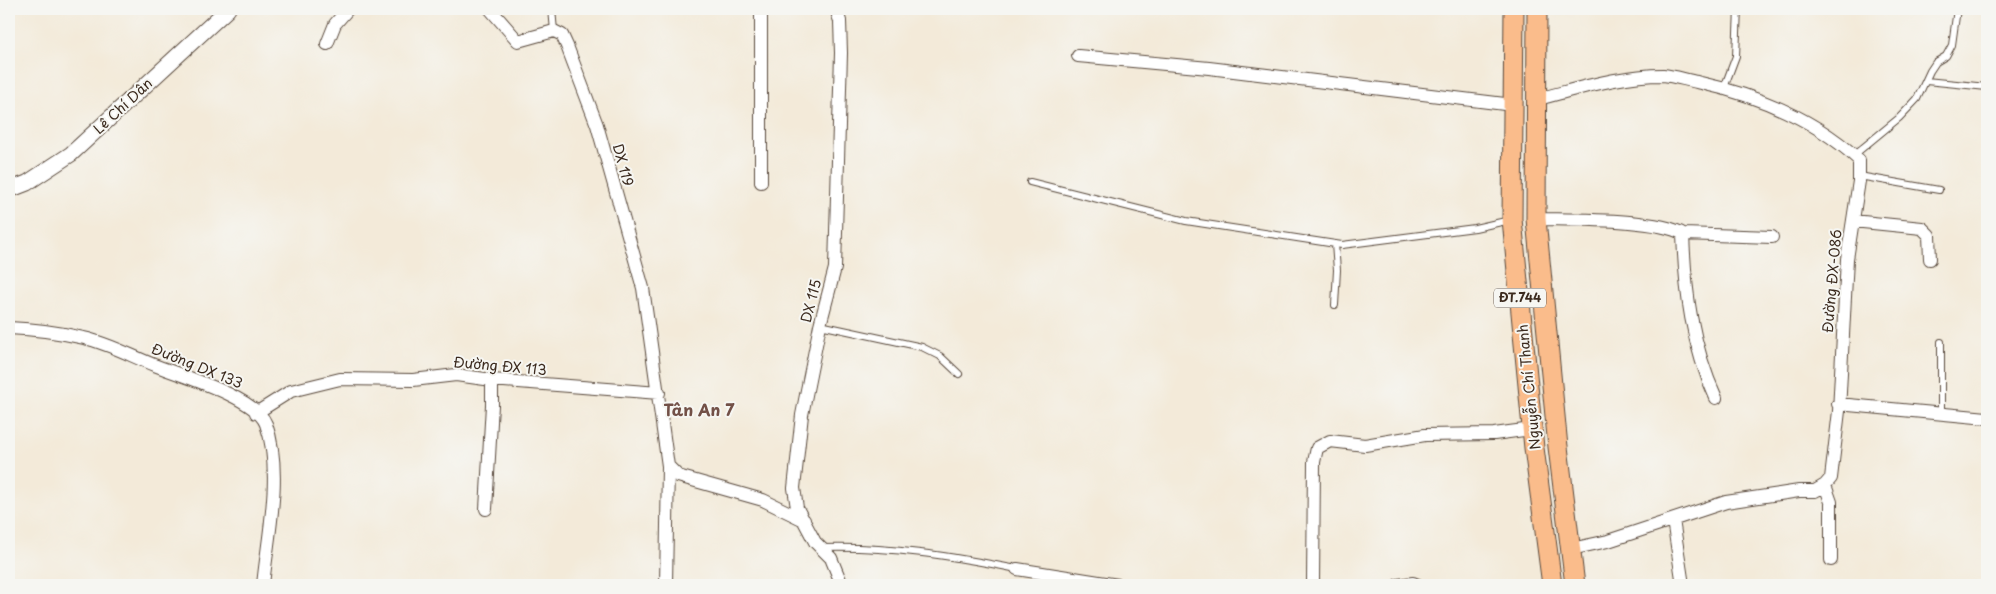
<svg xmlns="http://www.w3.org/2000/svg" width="1996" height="594" font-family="'Playpen Sans',sans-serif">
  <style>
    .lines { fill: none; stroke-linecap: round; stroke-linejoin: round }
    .service-casing { stroke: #57473a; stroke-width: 8 }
    .minor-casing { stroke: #57473a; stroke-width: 14 }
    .tertiary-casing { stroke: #57473a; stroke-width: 17 }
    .primary-casing { stroke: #57473a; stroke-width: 21 }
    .service { stroke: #fff; stroke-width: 6 }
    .minor { stroke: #fff; stroke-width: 12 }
    .tertiary { stroke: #fff; stroke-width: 15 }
    .primary { stroke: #fabc8b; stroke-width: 19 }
    .labels { text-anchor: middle; stroke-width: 4; stroke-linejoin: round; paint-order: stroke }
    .shield { fill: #f6f6f2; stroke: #73675e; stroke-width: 1 }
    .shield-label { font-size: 12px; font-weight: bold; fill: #3b2a1e }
    .street-label { font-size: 14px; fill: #3b2a1e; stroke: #f6f6f2 }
    .quarter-label { font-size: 16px; font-weight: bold; fill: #725047; stroke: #f6f6f2 }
  </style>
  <rect width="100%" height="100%" fill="#f6f6f2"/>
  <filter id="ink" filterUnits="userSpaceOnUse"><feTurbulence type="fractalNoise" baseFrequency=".02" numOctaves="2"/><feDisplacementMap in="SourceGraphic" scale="10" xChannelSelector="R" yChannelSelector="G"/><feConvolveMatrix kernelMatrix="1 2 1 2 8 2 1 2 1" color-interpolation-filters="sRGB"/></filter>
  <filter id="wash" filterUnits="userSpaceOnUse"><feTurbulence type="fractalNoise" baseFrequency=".0096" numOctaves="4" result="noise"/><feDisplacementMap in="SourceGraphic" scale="20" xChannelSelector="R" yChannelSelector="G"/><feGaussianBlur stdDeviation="1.12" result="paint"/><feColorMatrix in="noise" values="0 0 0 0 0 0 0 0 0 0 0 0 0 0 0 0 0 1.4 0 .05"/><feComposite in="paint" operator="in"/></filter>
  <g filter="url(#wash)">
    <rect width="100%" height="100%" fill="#f3ead9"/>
  </g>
  <g filter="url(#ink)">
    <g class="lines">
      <defs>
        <path id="service" d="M552,9l2,22
          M1926,81l61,6
          M1724,88l12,-32 2,-47
          M1854,155l45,-37 18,-19 13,-28 6,-9 10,-6 6,-11 5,-36
          M1859,176l80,14
          M1030,182l156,39 156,24 133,-17 35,-8
          M1335,244l2,26 -2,35
          M820,325l102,22 18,9 19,18
          M1941,415v-73
          M822,548c67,-2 130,8 195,21"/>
        <path id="minor" d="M490,9l28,32 36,-10 8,4 5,11 30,79 46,163 25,178 10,10 85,24 41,20
          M836,9l4,12 1,32 -6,215 -15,57 -18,90 -8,73 3,20 18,34 16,16 11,27
          M327,44l8,-20 13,-15
          M1078,56l131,12 304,37
          M1537,99c41,-10 83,-24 126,-24 11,1 23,5 34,7 59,13 117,36 162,78v21l-12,78 -8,152 -8,67 -6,7 -10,6h-16l-73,11 -118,39 -37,8
          M761,182v-173
          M1536,219c34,1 121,-1 147,15l89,3
          M1853,221l69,7 7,7 1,24
          M1683,234c2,57 9,112 33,164
          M9,328c26,1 49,4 75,10 24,5 47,18 70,27 25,10 102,32 112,59 17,48 2,111 -3,161
          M1838,404l149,14
          M256,413l35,-22 49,-12 73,1 43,-5 36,5 167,13
          M1825,485l6,17v58
          M486,509l6,-104v-25
          M1673,520l10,65
          M1017,569l101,16
          M666,585l2,-119
          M1313,585l1,-123 3,-14 13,-7 35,4 60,-10 69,-1 38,-5
          M1398,585l15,-2 5,2"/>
        <path id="tertiary" d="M9,190l18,-7 44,-29 157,-145"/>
        <path id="primary" d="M1514,9l-2,210 22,229 18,137
          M1537,9l-1,210 22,228 17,138"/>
      </defs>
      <use href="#service" class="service-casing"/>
      <use href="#minor" class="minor-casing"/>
      <use href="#tertiary" class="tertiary-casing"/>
      <use href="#primary" class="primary-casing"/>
      <use href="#service" class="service"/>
      <use href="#minor" class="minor"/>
      <use href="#tertiary" class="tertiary"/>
      <use href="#primary" class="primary"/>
    </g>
  </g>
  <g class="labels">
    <rect class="shield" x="1494" y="288.5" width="52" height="19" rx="4"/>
    <g class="shield-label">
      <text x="1520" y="302">ĐT.744</text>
    </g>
    <g class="street-label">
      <text transform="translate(123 106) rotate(-43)" y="5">Lê Chí Dân</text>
      <text transform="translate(623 165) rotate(75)" y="5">DX 119</text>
      <text transform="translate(1832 281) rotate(-85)" y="5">Đường ĐX-086</text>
      <text transform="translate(811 301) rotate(-76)" y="5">DX 115</text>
      <text transform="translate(197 366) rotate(22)" y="5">Đường DX 133</text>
      <text transform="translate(500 366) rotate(5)" y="5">Đường ĐX 113</text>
      <text transform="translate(1529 387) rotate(-96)" y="5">Nguyễn Chí Thanh</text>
    </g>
    <g class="quarter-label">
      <text x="699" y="416">Tân An 7</text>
    </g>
  </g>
  <rect width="1996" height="594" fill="none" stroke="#f6f6f2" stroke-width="30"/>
</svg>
